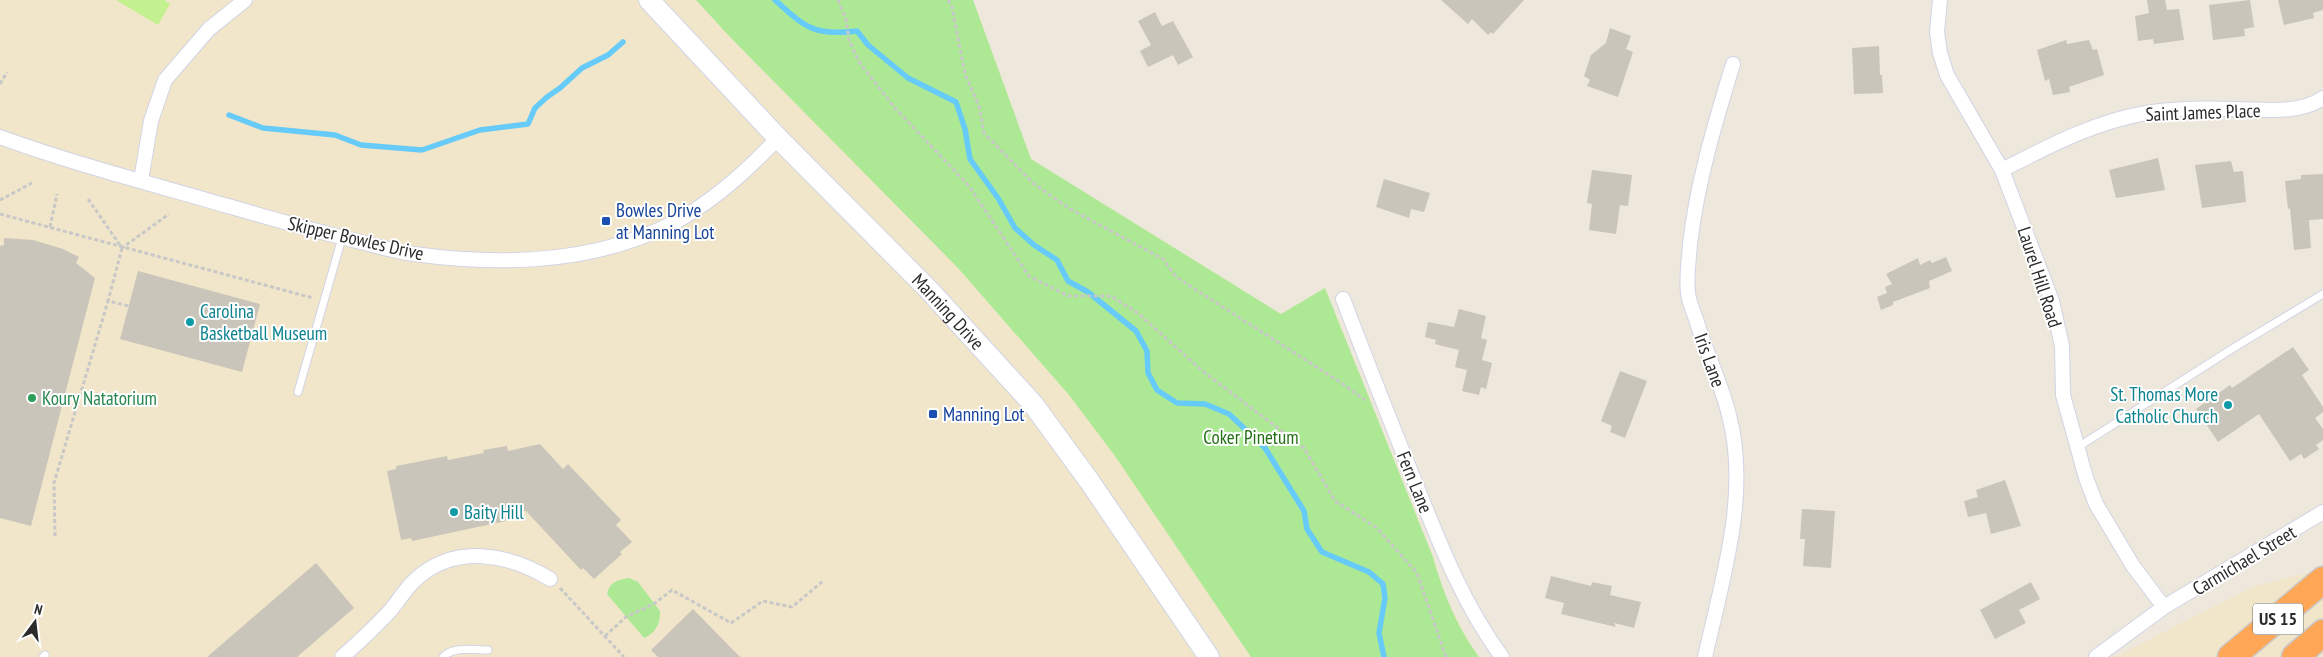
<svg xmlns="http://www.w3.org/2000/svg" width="2323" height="657" font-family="'PT Sans Narrow',sans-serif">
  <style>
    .education { fill: #f1e6ca }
    .green { fill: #ade994 }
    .pitch { fill: #c3f18f }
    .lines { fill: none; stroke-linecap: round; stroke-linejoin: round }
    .stream { stroke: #67cbf9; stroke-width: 5.5 }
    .building { fill: #c9c5bb }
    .lane-casing { stroke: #d1d4e5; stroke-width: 9 }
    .street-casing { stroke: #d1d4e5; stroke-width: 16 }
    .secondary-casing { stroke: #d1d4e5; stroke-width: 22 }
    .highway-casing { stroke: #c8c8c8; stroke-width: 29 }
    .path { stroke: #c8c8c8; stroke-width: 3; stroke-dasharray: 4 2.5; stroke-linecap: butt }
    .lane { stroke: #fff; stroke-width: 7 }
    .street { stroke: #fff; stroke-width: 14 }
    .secondary { stroke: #fff; stroke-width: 20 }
    .highway { stroke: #ffa756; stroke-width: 26 }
    .transit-dot { fill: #1a4fb4; stroke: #fff; stroke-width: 2 }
    .culture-dot { fill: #0f9aa8; stroke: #fff; stroke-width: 2 }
    .leisure-dot { fill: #2e9e5b; stroke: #fff; stroke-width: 2 }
    .labels { text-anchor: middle; stroke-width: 4; stroke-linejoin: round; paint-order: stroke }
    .shield { fill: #fff; stroke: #6b6b6b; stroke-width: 1 }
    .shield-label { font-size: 18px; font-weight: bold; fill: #2b2b2b }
    .street-label { font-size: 19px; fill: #2b2b2b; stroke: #fff }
    .transit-label { font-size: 19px; fill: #164399; stroke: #fff; text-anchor: start }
    .culture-label { font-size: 19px; fill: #0d838f; stroke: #fff; text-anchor: start }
    .leisure-label { font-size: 19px; fill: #27864d; stroke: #fff; text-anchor: start }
    .park-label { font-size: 19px; fill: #236f14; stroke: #fff }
  </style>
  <rect width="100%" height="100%" fill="#eee7dc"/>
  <path class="education" d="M0,0h973l58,159 250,155 44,-26 108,269 12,39 21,40 13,21h-1479z
    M2323,569v88h-208l137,-70z"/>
  <path class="green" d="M696,0h277l58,159 250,155 44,-26 108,269c10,36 24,70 46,100h-228l-136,-201 -46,-61 -111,-127 -228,-231z
    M629,578l9,4 22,29c1,12 -5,23 -16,27l-37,-44c2,-11 11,-15 22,-16z"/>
  <path class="pitch" d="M116,0h48l6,4 -12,21z"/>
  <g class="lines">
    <path class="stream" d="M775,0c31,28 39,36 82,31l11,14 40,33 48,24 9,27 5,30 28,39 17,30 19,17 23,15 11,21 20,11 48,39 11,20 1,22 9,17 20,13 28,1 24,10 36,34 39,63 3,18 15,23 47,20 14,12 2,14 -6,35 5,24
      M229,115l34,13 72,7 26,10 61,5 58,-20 48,-6 7,-16 12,-11 13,-9 22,-20 26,-13 15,-13"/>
  </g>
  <path class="building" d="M1441,0h83l-31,34 -2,-2 -3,3 -16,-16 -4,5z
    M2147,0h18l2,10 12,-1 5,31 -30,4 -1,-5 -15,2 -3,-25 14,-3z
    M2250,0l4,27 -10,2 1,7 -32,4 -4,-35z
    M2278,0h45v10l-10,3 1,5 -30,7z
    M1155,12l7,14 11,-5 20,36 -15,8 -5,-10 -25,12 -8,-16 11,-6 -13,-24z
    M1610,28l21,8 -5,13 7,3 -15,45 -31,-11 3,-6 -6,-4 7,-21 15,-12z
    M2066,40l1,4 22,-4 4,10 4,-1 7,26 -35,12 1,5 -17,3 -4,-16 -4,2 -8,-31z
    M1879,46l1,29h2l1,18 -29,1 -2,-46z
    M2158,158l7,32 -49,8 -7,-28z
    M2231,161l3,11 9,-1 3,31 -44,6 -7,-43z
    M1592,170l40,5 -4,31 -8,-1 -4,29 -27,-4 3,-26 -5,-1z
    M2323,174v45l-14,1 2,28 -17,2 -4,-42 -2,1 -3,-28 16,-2v-4z
    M1384,179l46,14 -6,19 -13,-3 -2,9 -33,-11z
    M4,238l29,2 30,9 16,8 -3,6 19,15 -64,248 -31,-8v-272l4,-1z
    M1946,257l6,14 -23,10 1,7 -37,14v3l-12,5 -4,-13 10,-4 -2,-6 7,-3 -6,-10 32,-16 2,7 10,-5 2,3z
    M138,271l122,33 -18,68 -122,-33z
    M1459,309l27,7 -5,22 6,2 -5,20 10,3 -6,26 -5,-2 -2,8 -17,-4 5,-21 -12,-3 4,-17 -24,-6 1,-4 -11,-3 3,-15 26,5z
    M2293,347l16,23 -7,5 21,32v5l-8,6 8,11v11l-7,5 3,4 -15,10 -3,-5 -11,7 -31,-47 -41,28 -22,-33 34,-24 2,3z
    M1620,371l27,10 -22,57 -15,-6 2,-6 -11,-5z
    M540,444l23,25 5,-5 53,56 -5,5 16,17 -12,10 2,2 -28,25 -11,-11 -2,2 -55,-59 -21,4 1,6 -94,20 -1,-3 -10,2 -14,-69 9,-2v-3l51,-10 1,4 36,-7 -1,-3 24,-4 1,5z
    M2005,480l16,46 -30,8 -5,-21 -18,4 -4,-16 14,-4 -2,-7z
    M1802,509l33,2 -4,57 -28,-2 2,-27h-5z
    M316,563l38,45 -57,49h-90z
    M1551,576l40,10 1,-4 20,4 -2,9 31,7 -7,26 -20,-5 2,4 -55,-13 3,-11 -19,-5z
    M2031,582l9,17 -21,11 7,13 -31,16 -15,-29z
    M693,609l47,48h-82l-7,-7z"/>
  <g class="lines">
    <defs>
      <path id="lane" d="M298,392l44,-154
        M2078,447l157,-100 88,-53
        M43,657l2,-2
        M443,657c10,-11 31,-7 45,-7"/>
      <path id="street" d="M1940,0l-3,32 3,21 7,22 55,95 50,131 10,45 1,49 23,83 10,26 37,62 31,41
        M0,137c74,27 152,47 228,69 45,13 91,26 137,37 16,4 32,9 49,11 87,12 181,10 261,-32 39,-21 73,-52 103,-84
        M2002,170c47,-24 92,-48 144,-57 29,-5 59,-5 88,-4 28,0 64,6 89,-11
        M141,180l10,-59 14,-41 44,-51 36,-29
        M1343,299c23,60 46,119 70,178 25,62 49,126 89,180
        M342,657c16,-14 32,-29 47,-45 9,-10 16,-23 26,-32 40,-37 94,-26 135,-1
        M1705,657c17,-77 45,-163 24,-242 -8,-33 -24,-64 -33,-96 -3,-8 -7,-17 -8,-26 -2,-15 1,-33 2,-49 7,-61 25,-121 43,-180
        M2096,657l68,-50 159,-95"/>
      <g id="secondary">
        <path id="s1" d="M649,0l129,138 151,152 104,114 57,78 119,175"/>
      </g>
      <path id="highway" d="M2231,657l92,-77
        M2295,657l28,-24"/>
    </defs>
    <use href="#lane" class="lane-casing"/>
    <use href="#street" class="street-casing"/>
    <use href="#secondary" class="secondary-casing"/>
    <use href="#highway" class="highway-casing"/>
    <path class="path" d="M838,0l8,19 3,21 10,22 36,46 74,78 60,90 39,20h43l27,17 62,56 104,79 31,53 42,27 40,45 29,84
      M948,0l4,7 13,67 14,32 5,27 50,51 36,25 93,50 13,18 164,105 25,18
      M0,84l7,-12
      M88,199l34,49 47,-34
      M0,200l32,-17
      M0,214l313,84
      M50,227l7,-33
      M122,248l-14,53 21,5
      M55,536l-1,-53 54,-182
      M560,588l64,69
      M605,636l21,-19 29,-14 17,-13 59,33 32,-22 29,6 31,-26"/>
    <use href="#lane" class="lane"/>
    <use href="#street" class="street"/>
    <use href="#secondary" class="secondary"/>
    <use href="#highway" class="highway"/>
  </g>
  <g class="transit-dot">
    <rect x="601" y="216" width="10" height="10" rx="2.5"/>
    <rect x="928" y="409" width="10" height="10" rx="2.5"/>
  </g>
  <g class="culture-dot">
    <circle cx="190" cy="322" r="5"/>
    <circle cx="2228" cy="405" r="5"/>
    <circle cx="454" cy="512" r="5"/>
  </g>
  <circle class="leisure-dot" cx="32" cy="398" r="5"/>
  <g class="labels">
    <rect class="shield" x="2253" y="603.5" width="50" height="31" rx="4"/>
    <g class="shield-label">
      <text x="2278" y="625">US 15</text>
    </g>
    <g class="street-label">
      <text transform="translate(2203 112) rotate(-2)" y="7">Saint James Place</text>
      <text transform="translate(356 238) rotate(13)" y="7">Skipper Bowles Drive</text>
      <text transform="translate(2040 277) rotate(72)" y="7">Laurel Hill Road</text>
      <text dy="7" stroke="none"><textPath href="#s1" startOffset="432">Manning Drive</textPath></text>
      <text transform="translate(1710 360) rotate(70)" y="7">Iris Lane</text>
      <text transform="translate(1415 482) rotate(68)" y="7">Fern Lane</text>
      <text transform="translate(2244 560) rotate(-31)" y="7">Carmichael Street</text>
    </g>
    <g class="transit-label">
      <text x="616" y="217">Bowles Drive<tspan x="616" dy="22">at Manning Lot</tspan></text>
      <text x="943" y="421">Manning Lot</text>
    </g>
    <g class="culture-label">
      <text x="200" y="318">Carolina<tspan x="200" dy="22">Basketball Museum</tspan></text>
      <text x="2218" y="401" text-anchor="end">St. Thomas More<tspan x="2218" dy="22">Catholic Church</tspan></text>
      <text x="464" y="519">Baity Hill</text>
    </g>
    <g class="leisure-label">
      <text x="42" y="405">Koury Natatorium</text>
    </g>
    <g class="park-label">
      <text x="1251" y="444">Coker Pinetum</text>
    </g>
  </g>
  <g transform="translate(35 622) rotate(15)" stroke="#ffffff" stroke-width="4" paint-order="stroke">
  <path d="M0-4L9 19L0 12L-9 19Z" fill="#2b2b2b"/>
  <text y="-8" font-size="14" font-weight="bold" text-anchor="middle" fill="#2b2b2b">N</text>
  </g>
</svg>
